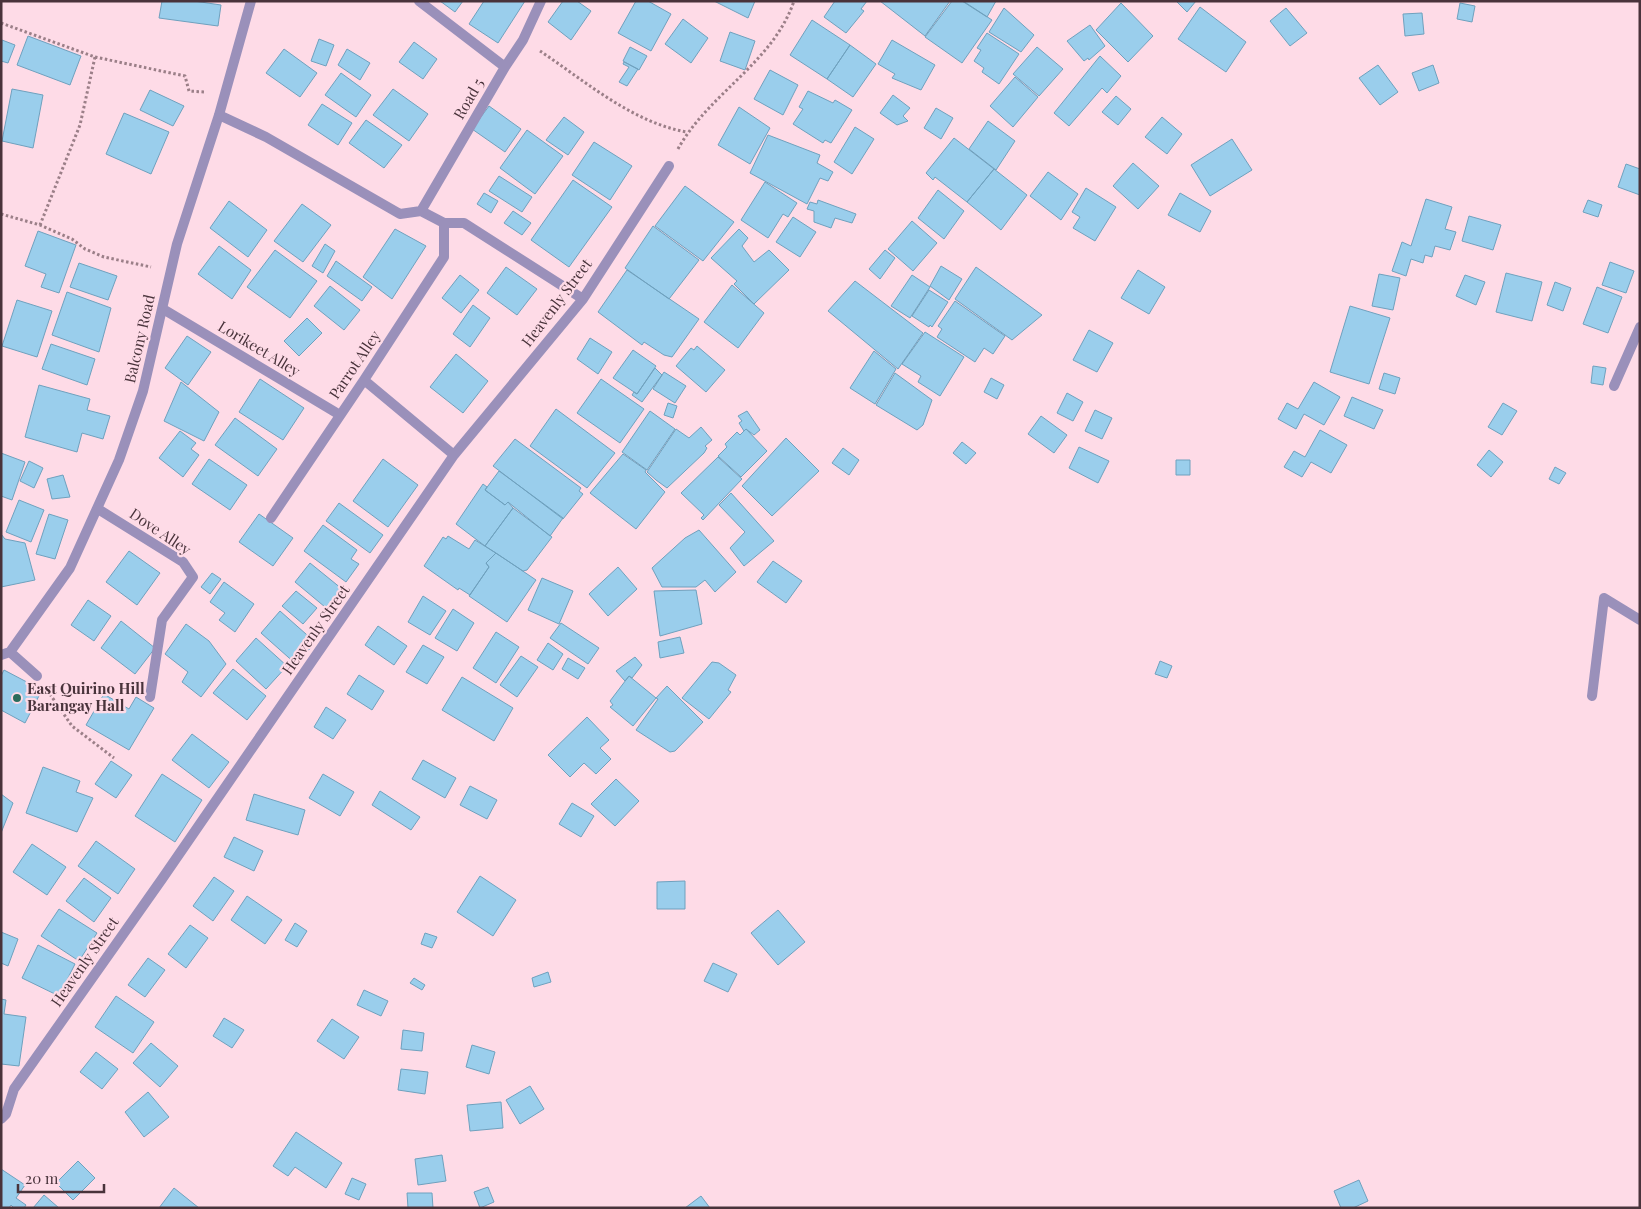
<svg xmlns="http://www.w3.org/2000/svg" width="1641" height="1209" font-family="'Playfair Display',serif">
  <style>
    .building { fill: #9aceec; stroke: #6fa1be }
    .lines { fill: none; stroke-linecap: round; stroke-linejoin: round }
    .path { stroke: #9b7f88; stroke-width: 3; stroke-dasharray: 2.5 2.5; stroke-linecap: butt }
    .service { stroke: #9a90ba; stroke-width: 10 }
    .minor { stroke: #9a90ba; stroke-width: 10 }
    .poi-dot { fill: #2a6c5c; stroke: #fedbe7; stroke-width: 2 }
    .labels { text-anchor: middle; stroke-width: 4.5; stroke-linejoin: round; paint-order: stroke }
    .street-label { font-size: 15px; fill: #49333b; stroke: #fedbe7 }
    .poi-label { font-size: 15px; font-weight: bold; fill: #49333b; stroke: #fedbe7; text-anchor: start }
  </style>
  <rect width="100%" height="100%" fill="#fedbe7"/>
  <path class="building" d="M162,1h32l27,4 -3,21 -59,-8z
    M440,1h23l-8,11z
    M484,1h41l-27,42 -29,-19z
    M563,1h14l14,10 -20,29 -23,-18z
    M636,1h12l23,13 -20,37 -33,-18z
    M714,1h41l-7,17z
    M835,1h32l-6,8 3,2 -18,22 -22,-16z
    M880,1h70l-25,35z
    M952,1h11l29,19 -30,43 -37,-26z
    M962,1h34l-9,16z
    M1176,1h20l-9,11z
    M1121,3l32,33 -25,26 -32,-32z
    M1460,3l15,3 -3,16 -15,-3z
    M1200,7l46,35 -20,30 -48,-33z
    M1004,8l30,27 -13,17 -32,-20z
    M1286,8l21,25 -17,13 -20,-25z
    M1422,13l2,21 -19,2 -2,-22z
    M683,19l25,19 -17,25 -26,-19z
    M812,20l38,25 -23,34 -37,-24z
    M1090,25l15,21 -16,14 -1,-2 -4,3 -17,-20z
    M730,32l25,9 -10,29 -25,-9z
    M987,33l32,21 -20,30 -17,-12 2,-4 -10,-7 7,-11 -4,-2z
    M28,36l53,20 -11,29 -53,-20z
    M319,39l15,6 -8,21 -15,-5z
    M2,40l13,5 -7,18 -7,-2z
    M892,40l43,25 -14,25 -29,-12 3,-4 -17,-10z
    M414,42l23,17 -14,20 -24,-17z
    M850,45l26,19 -23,33 -26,-18z
    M630,47l17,9 -8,14 -16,-9z
    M1037,47l26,22 -24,27 -26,-22z
    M284,49l33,24 -17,24 -34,-24z
    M347,49l23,14 -10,17 -22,-15z
    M1100,56l21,20 -14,17 -5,-5 -33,38 -15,-13z
    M624,62l14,7 -11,17 -8,-4 10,-15 -6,-3z
    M1378,65l20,27 -18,13 -21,-27z
    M1433,65l6,18 -20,8 -7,-18z
    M770,70l28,15 -15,30 -29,-16z
    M341,73l30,22 -15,22 -31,-22z
    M1015,77l23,20 -25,30 -23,-21z
    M12,89l31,6 -10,53 -31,-7z
    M393,89l35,25 -19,27 -36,-26z
    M150,90l34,16 -11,20 -33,-16z
    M808,91l25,12 2,-3 17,10 -21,33 -6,-3 -2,3 -30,-19 10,-15 -4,-2z
    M893,95l17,13 -7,8 5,5 -11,4 -17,-12z
    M1116,96l15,13 -13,16 -16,-13z
    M322,104l30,19 -14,22 -30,-20z
    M489,106l32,23 -16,23 -33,-23z
    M739,107l31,21 -20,36 -32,-19z
    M936,108l17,10 -12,21 -17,-11z
    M124,113l45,19 -18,42 -45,-20z
    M564,117l20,15 -16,23 -22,-15z
    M1162,117l20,17 -15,20 -22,-17z
    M366,120l36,25 -18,23 -35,-25z
    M988,121l27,20 -19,29 -27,-21z
    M855,127l19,12 -22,35 -18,-12z
    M527,130l36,26 -28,38 -35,-26z
    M768,135l52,20 -3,8 16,9 -5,9 -8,-3 -13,26 -57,-31z
    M954,138l40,31 -27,33 -32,-25 -2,3 -7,-7z
    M1232,139l20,31 -42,26 -19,-31z
    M594,142l38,24 -22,34 -38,-25z
    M1133,163l26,23 -21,23 -25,-23z
    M1626,164l14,5v26l-22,-8z
    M994,169l33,26 -26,35 -34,-28z
    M1048,172l30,22 -17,26 -31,-24z
    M499,176l33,21 -10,15 -33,-21z
    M573,180l39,27 -43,60 -38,-27z
    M765,182l32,21 -9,14 -5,-3 -15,24 -27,-18z
    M685,186l49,36 -31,39 -48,-35z
    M1086,188l30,19 -21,34 -22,-13 7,-11 -8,-5z
    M938,190l26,21 -20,28 -26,-21z
    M484,193l14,8 -7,12 -14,-9z
    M1180,193l31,18 -11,21 -32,-17z
    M1426,199l26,8 -7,22 11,3 -6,18 -15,-4 -3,11 -7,-2 -2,8 -12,-4 -5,17 -14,-5 10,-29 9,4z
    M818,200l38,14 -4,9 -17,-5 -4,10 -17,-6v-11l-7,-2 3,-7 7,2z
    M1588,200l14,5 -4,12 -15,-5z
    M229,201l38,29 -19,27 -38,-29z
    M302,204l29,21 -28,37 -29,-21z
    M513,211l18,12 -9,12 -18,-12z
    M1469,216l32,9 -8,25 -31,-9z
    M793,217l23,15 -16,25 -24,-15z
    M912,221l25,22 -24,28 -25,-22z
    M653,226l46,34 -30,39 -44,-31z
    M395,229l31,17 -34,53 -29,-22z
    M739,229l9,9 -6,8 12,16 15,-12 20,20 -35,34 -20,-20 3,-3 -26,-23z
    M38,231l38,14 -17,48 -18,-6 5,-13 -21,-8z
    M325,244l10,7 -12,22 -11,-7z
    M219,246l32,24 -19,29 -34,-25z
    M275,250l42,31 -27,37 -43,-31z
    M885,250l10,8 -15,21 -11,-10z
    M336,261l36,26 -10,14 -35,-25z
    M1610,262l24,9 -8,22 -24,-8z
    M79,263l38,13 -9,24 -38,-13z
    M941,266l21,13 -13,21 -19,-14z
    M506,267l31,22 -20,26 -30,-22z
    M976,267l66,48 -30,25 -57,-41z
    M627,270l72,49 -27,38 -8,-2 -20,-13 -2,3 -44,-33z
    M1138,270l27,17 -16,27 -28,-16z
    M1506,273l36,9 -10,39 -36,-9z
    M1379,274l21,4 -7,32 -21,-4z
    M460,275l19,15 -18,23 -19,-15z
    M912,275l18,12 -20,31 -19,-12z
    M1465,275l20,7 -9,23 -20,-9z
    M855,281l68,52 -25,36 -70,-58z
    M1555,282l16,6 -8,23 -16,-6z
    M732,285l32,28 -26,35 -34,-26z
    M330,286l30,24 -16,20 -30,-24z
    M1597,287l25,10 -14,36 -25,-9z
    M929,290l19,12 -16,25 -2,-2 -1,2 -17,-11z
    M67,292l44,16 -12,44 -47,-17z
    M17,300l35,11 -15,46 -35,-11z
    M955,301l50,35 -12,18 -9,-6 -9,14 -38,-25 5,-8 -4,-3z
    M473,305l17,13 -20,29 -17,-13z
    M1350,306l40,12 -21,66 -39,-12z
    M307,318l15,15 -23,23 -15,-15z
    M1089,330l24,13 -16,29 -24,-12z
    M925,332l39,25 -24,39 -22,-14 3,-6 -19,-12z
    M187,336l24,16 -23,33 -23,-17z
    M590,338l22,14 -14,22 -21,-15z
    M51,344l44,15 -8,26 -45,-16z
    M697,346l28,24 -19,22 -30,-26 15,-18 3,2z
    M633,350l23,16 -19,28 -24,-16z
    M874,351l22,18 -21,35 -25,-16z
    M456,354l32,27 -25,32 -33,-26z
    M1593,366l13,2 -3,17 -12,-2z
    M655,368l7,7 -20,27 -10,-7 2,-3 3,2z
    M664,372l22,14 -11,17 -22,-14z
    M895,373l37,27 -9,25 -6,5 -41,-25z
    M1384,373l16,5 -5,16 -16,-5z
    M991,378l13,7 -7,14 -13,-7z
    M260,379l44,29 -21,32 -44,-28z
    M601,379l43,30 -24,34 -43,-30z
    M181,382l38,30 -15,29 -40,-20z
    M1314,382l26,15 -16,28 -20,-11 -8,15 -18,-10 9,-16 11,6z
    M39,385l51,14 -3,11 23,6 -7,23 -21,-6 -5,19 -52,-15z
    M1067,393l16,9 -10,19 -16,-8z
    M1352,397l31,13 -9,19 -30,-13z
    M668,403l9,3 -4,12 -9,-3z
    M1503,403l14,8 -15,24 -14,-8z
    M556,409l59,44 -28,35 -57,-42z
    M1095,410l17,8 -10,21 -17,-8z
    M650,411l25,18 -28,41 -25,-18z
    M747,411l13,19 -6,5 -8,-6 -2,2 -5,-8 3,-2 -4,-5z
    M1041,416l26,19 -13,18 -26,-19z
    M235,418l42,31 -19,27 -43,-31z
    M701,427l11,13 -7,6 2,2 -3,5 -37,35 -11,-8 -9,-8 29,-43 13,9z
    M746,429l21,22 -26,26 -23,-21 9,-9 -2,-3 12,-12 3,3z
    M1320,430l27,15 -16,28 -20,-11 -9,15 -18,-10 10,-16 11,6z
    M180,431l16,12 -5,6 8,6 -16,22 -24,-19z
    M786,438l33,33 -47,45 -30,-30z
    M515,439l66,49 -2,3 4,3 -20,25 -70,-53z
    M962,442l14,11 -10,11 -13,-11z
    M1079,447l30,14 -11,22 -29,-15z
    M843,448l16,12 -10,15 -17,-12z
    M1489,450l14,12 -12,15 -14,-12z
    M1,453l24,9 -13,38 -11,-4z
    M623,454l23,16 -1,2 20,20 -29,37 -46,-36z
    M718,457l24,22 -39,41 -2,-2 3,-3 -23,-22z
    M209,459l38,26 -17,25 -38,-26z
    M383,459l35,26 -30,42 -35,-26z
    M1176,460h14v15h-14z
    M29,461l14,7 -9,20 -14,-7z
    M1555,467l11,6 -7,11 -10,-5z
    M499,471l64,47 -13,18 -42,-34 -3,3 -20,-15z
    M63,475l7,22 -18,2 -5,-20z
    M483,484l4,3 -2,3 20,15 3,-3 5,6 -28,38 -29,-22z
    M731,493l43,48 -30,25 -14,-18 15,-16 -26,-27z
    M19,500l25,10 -13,32 -25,-10z
    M339,503l44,32 -13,18 -44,-32z
    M513,508l39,29 -25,33 -4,1 -38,-25z
    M49,514l19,6 -13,39 -19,-5z
    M259,514l34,24 -20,28 -34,-24z
    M323,525l34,25 -6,9 8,5 -13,18 -42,-31z
    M699,530l37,42 -21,20 -10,-12 -9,7h-34l-10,-19 33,-30z
    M1,534l4,5 20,4 10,37 -34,7z
    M448,536l21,13 6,-9 21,13 -10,10 3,4 -19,28 -11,-7 -1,2 -34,-24 19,-29 3,2z
    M129,551l31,22 -23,32 -31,-23z
    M496,553l40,27 -29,42 -38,-26 20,-29 -3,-4z
    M773,561l29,20 -16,22 -29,-21z
    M310,563l37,30 -16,19 -36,-30z
    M618,567l19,22 -29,27 -19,-22z
    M212,573l9,6 -11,15 -9,-7z
    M542,578l31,13 -14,33 -31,-14z
    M224,582l30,22 -19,28 -16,-12 6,-7 -15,-11z
    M696,590l6,34 -42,12 -6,-45z
    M296,591l21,17 -14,16 -21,-18z
    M423,596l23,15 -16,24 -22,-13z
    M88,600l23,16 -17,25 -23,-16z
    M453,609l21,14 -17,28 -22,-13z
    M280,611l35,31 -18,23 -36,-32z
    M121,621l34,27 -20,26 -34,-26z
    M561,623l38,25 -11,16 -38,-26z
    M186,624l23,17 17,23 -25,33 -19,-15 6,-10 -23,-18z
    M378,626l29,20 -13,19 -29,-20z
    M496,632l23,15 -23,36 -23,-15z
    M680,637l4,16 -24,5 -2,-16z
    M256,638l31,28 -21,23 -30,-28z
    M548,643l15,11 -10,16 -16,-10z
    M423,645l21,12 -17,27 -21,-12z
    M521,656l17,11 -21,30 -17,-12z
    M635,657l7,8 -10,13 -3,-2 -4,5 -9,-10z
    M568,658l17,10 -7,11 -16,-10z
    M1160,661l12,5 -5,12 -12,-4z
    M712,662l7,1 17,12 -8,15 3,2 -22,27 -27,-21z
    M233,669l33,27 -19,24 -34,-27z
    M4,670l38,20 -17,33 -24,-13v-34z
    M359,675l25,16 -12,19 -25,-16z
    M629,676l27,22 -23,28 -23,-19 3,-2 -3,-4z
    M462,677l51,31 -19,33 -52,-31z
    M667,686l36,36 -28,29 -5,1 -34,-22 22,-31 -2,-1z
    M104,694l25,15 7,-12 18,11 -25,42 -43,-25z
    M326,707l20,13 -13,19 -19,-12z
    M587,717l22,23 -9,8 11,11 -15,15 -12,-11 -14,14 -22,-22z
    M192,734l37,28 -20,26 -37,-28z
    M423,760l33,18 -11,20 -33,-19z
    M111,761l21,14 -16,23 -21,-14z
    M43,767l37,14 -4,11 17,6 -16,34 -51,-19z
    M162,774l40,26 -27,42 -40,-26z
    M323,774l31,18 -14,24 -31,-18z
    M616,779l23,22 -24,25 -24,-22z
    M470,786l27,14 -10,19 -27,-14z
    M380,791l40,26 -9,13 -39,-25z
    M1,794l12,9 -12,30z
    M254,794l51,16 -7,25 -52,-15z
    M572,803l22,13 -13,21 -22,-13z
    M234,837l29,14 -9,20 -30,-14z
    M96,841l39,28 -17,25 -40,-28z
    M32,844l34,23 -19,28 -34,-23z
    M480,876l36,24 -23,36 -36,-24z
    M214,877l20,14 -21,30 -20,-15z
    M84,878l27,20 -17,24 -28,-21z
    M685,881v28h-28v-27z
    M247,896l35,24 -17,24 -34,-24z
    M59,909l38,24 -18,28 -38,-25z
    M778,910l27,32 -27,23 -27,-32z
    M295,923l12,8 -10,16 -12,-7z
    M190,925l18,13 -22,30 -18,-14z
    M1,932l17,7 -10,27 -7,-3z
    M425,933l12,4 -5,11 -11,-4z
    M38,945l37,19 -16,32 -37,-18z
    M148,958l17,12 -20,27 -17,-12z
    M713,963l24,11 -9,18 -24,-11z
    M548,972l3,10 -17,5 -2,-9z
    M414,978l11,7 -3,5 -12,-7z
    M364,990l24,11 -7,15 -24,-11z
    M116,996l38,26 -21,31 -38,-26z
    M1,999l5,1 -2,14 22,3 -7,49 -18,-2z
    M224,1018l20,12 -12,18 -19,-12z
    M332,1019l27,18 -15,22 -27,-18z
    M403,1030l21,3 -2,18 -21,-2z
    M151,1043l27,23 -18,21 -27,-24z
    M472,1045l23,7 -6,22 -23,-7z
    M96,1052l22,17 -16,20 -22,-17z
    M401,1069l27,3 -3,22 -27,-4z
    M530,1086l14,23 -24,15 -14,-24z
    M148,1092l21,25 -25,20 -19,-25z
    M501,1102l2,26 -33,3 -3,-26z
    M296,1132l46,31 -16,25 -31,-21 -7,9 -15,-10z
    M442,1155l4,26 -28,4 -3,-26z
    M78,1161l17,17 -22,22 -17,-17z
    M1,1169l24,16 -9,13 10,7 -2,3h-10l-3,-3 -2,3h-8z
    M352,1178l14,6 -7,16 -14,-6z
    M1359,1180l9,21 -15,7h-12l-7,-17z
    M488,1187l6,15 -14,6 -6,-16z
    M174,1188l25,20h-40z
    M407,1193h25l1,15h-25z
    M44,1195l15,13h-26z
    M701,1196l9,12h-25z"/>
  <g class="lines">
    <path class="path" d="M1,23l94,34 -15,68 -40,100
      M540,51c45,30 93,72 147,81
      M95,57l90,19 4,15 15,1
      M678,149c30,-55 95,-86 116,-148
      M1,214l39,11 32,14 13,10 19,8 47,10
      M47,690l25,36 42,32"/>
    <path class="service" d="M1592,696l12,-98 36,22"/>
    <path class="minor" d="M419,1l86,66
      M219,115l47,22 134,77 21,-3 23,12h20l119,76
      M421,211l84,-144 18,-27 18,-39
      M163,309l177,106
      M364,380l90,75
      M1614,386l26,-59
      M98,509l85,53 10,15 -31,43 -12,77
      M271,518l93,-138 80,-123v-34
      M10,652l27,24
      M1,655l9,-3 60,-84 49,-108 24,-69 34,-147 42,-129 32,-114
      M1,1119l5,-5 8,-25 148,-210 292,-424 129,-156 86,-133"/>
  </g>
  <circle class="poi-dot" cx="17" cy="698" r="5"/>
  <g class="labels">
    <g class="street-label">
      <text transform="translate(469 99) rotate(-60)" y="5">Road 5</text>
      <text transform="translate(557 303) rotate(-53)" y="5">Heavenly Street</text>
      <text transform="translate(140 339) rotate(-77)" y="5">Balcony Road</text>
      <text transform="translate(259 349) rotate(31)" y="5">Lorikeet Alley</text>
      <text transform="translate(355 365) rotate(-56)" y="5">Parrot Alley</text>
      <text transform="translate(160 532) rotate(34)" y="5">Dove Alley</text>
      <text transform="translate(316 630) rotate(-55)" y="5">Heavenly Street</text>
      <text transform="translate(85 962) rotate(-55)" y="5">Heavenly Street</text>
    </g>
    <g class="poi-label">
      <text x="27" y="694">East Quirino Hill<tspan x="27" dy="17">Barangay Hall</tspan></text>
    </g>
  </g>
  <rect width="1641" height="1209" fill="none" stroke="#49333b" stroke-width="5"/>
  <path d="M18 1184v8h86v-8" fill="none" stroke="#49333b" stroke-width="2.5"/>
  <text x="25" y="1184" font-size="15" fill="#49333b" stroke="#fedbe7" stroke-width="4" paint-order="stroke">20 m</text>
</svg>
